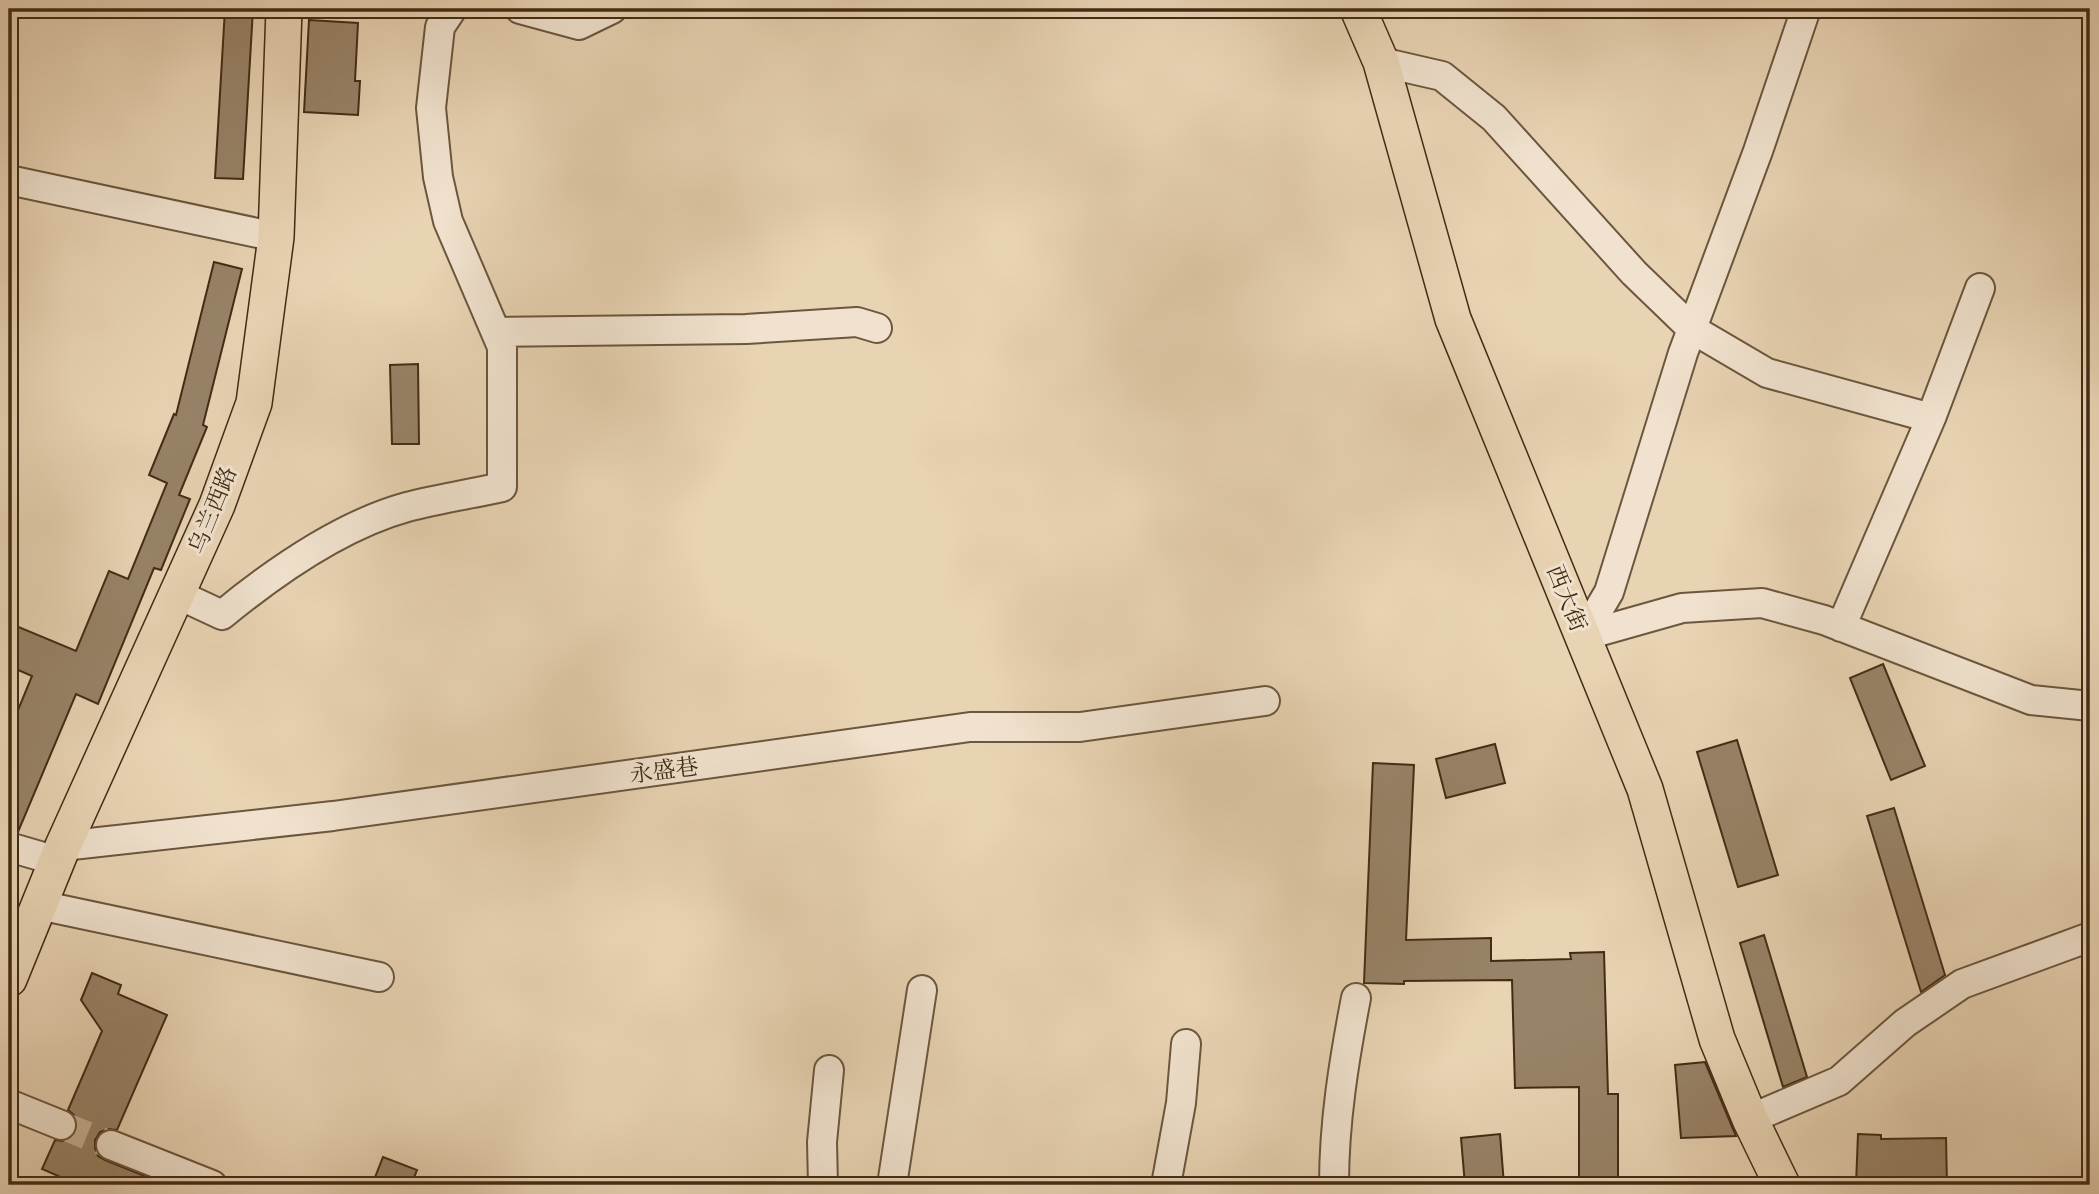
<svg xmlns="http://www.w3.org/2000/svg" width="2099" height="1194" font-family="'IM FELL Double Pica','Noto Serif SC',serif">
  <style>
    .building { fill: #988368; stroke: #422c16; stroke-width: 2 }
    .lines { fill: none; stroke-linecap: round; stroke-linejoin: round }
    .minor-tunnel { stroke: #c7b294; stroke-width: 28; stroke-dasharray: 28 14; stroke-linecap: butt }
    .minor-casing { stroke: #6c563d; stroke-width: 32 }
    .major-casing { stroke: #422c16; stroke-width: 38 }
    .minor { stroke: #f0e2ce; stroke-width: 28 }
    .major { stroke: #e8d3b3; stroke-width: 35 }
    .labels { text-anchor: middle; stroke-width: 6; stroke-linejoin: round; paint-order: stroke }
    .street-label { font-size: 23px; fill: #422c16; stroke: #f0e2ce }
  </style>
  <rect width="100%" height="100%" fill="#e8d3b3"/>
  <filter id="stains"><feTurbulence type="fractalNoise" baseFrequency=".00286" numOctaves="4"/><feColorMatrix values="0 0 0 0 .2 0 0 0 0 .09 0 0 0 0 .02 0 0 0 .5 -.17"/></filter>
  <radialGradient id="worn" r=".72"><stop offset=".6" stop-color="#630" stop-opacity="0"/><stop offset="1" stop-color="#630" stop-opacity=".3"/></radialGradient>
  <path class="building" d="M225,9h28l-10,170 -28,-1z
    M309,20l49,3 -3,58h5l-2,34 -54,-3z
    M214,262l28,7 -39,156 4,2 -28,68 11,4 -29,71 -7,-2 -56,136 -22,-10 -58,138 -9,-1v-99l23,-56 -23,-10v-43l67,28 33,-80 19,8 39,-96 -18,-8 25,-61 2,1z
    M418,364l1,80h-27l-2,-79z
    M1883,664l42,102 -34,14 -41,-102z
    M1737,740l41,135 -40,12 -41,-135z
    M1495,744l10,39 -59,15 -10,-39z
    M1373,763l41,2 -8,175 85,-2v23l80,-2 -1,-6 34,-1 4,142h10v91h-39v-98l-64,1 -3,-108 -108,1v3l-40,-1z
    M1894,808l51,167 -24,17 -54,-176z
    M1764,935l43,142 -24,10 -43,-144z
    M92,973l29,12 -3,9 49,21 -50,115 -9,-1 -8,3 -5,8v8l3,8 7,4 62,25h-88l-37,-16 13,-29 8,1 8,-3 6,-7v-8l-3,-8 -6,-5 34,-79 -21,-31z
    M1705,1062l31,74 -55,2 -6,-73z
    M1500,1134l4,51h-39l-4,-47z
    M1858,1134l23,1v4l65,-1 1,47h-91z
    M383,1157l34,13 -6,15h-39z"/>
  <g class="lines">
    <path class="minor-tunnel" d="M61,1125l50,20"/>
    <defs>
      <path id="minor" d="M520,9l59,16 33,-16
        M1381,62l61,14 52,42 140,155 58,56 75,44 164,45
        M9,180l267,57
        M497,332l249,-3 111,-7 20,6
        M177,594l45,21c51,-42 120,-90 185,-108 31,-8 63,-13 95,-20v-140l-54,-126 -10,-44 -7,-69 9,-81 12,-18
        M1841,627l90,-209 49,-130
        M1583,636l26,-44 74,-239 75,-202 48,-142
        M1583,636l99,-28 80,-5 62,17 207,80 59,6
        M63,846l270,-30 637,-89h110l185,-26
        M9,847l48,14
        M39,905l340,72
        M9,1104l52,21
        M1750,1119l89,-38 66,-58 57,-39 128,-47
        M111,1145l101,40
        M823,1185l-1,-43 7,-72
        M892,1185l30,-195
        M1166,1185l15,-82 5,-59
        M1334,1185c0,-63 10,-125 22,-187"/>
      <path id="major" d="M1358,9l23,53 72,257 192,470 72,250 33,80 32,66
        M9,979l54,-133 154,-341 37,-102 22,-166 8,-228"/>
    </defs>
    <use href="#minor" class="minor-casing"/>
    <use href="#major" class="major-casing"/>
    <use href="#minor" class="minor"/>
    <use href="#major" class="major"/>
  </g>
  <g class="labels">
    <g class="street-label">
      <text transform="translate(212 510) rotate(-68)" y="8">乌兰西路</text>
      <text transform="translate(1567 598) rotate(68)" y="8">西大街</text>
      <text transform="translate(664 770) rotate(-7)" y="8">永盛巷</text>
    </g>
  </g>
  <rect width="2099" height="1194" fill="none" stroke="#e8d3b3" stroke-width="35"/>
  <rect x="10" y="10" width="2078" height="1173" fill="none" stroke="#422c16" stroke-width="3.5"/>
  <rect x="18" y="18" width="2064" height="1159" fill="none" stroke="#422c16" stroke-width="2"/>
  <rect width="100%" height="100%" filter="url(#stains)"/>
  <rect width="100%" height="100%" fill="url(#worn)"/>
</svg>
